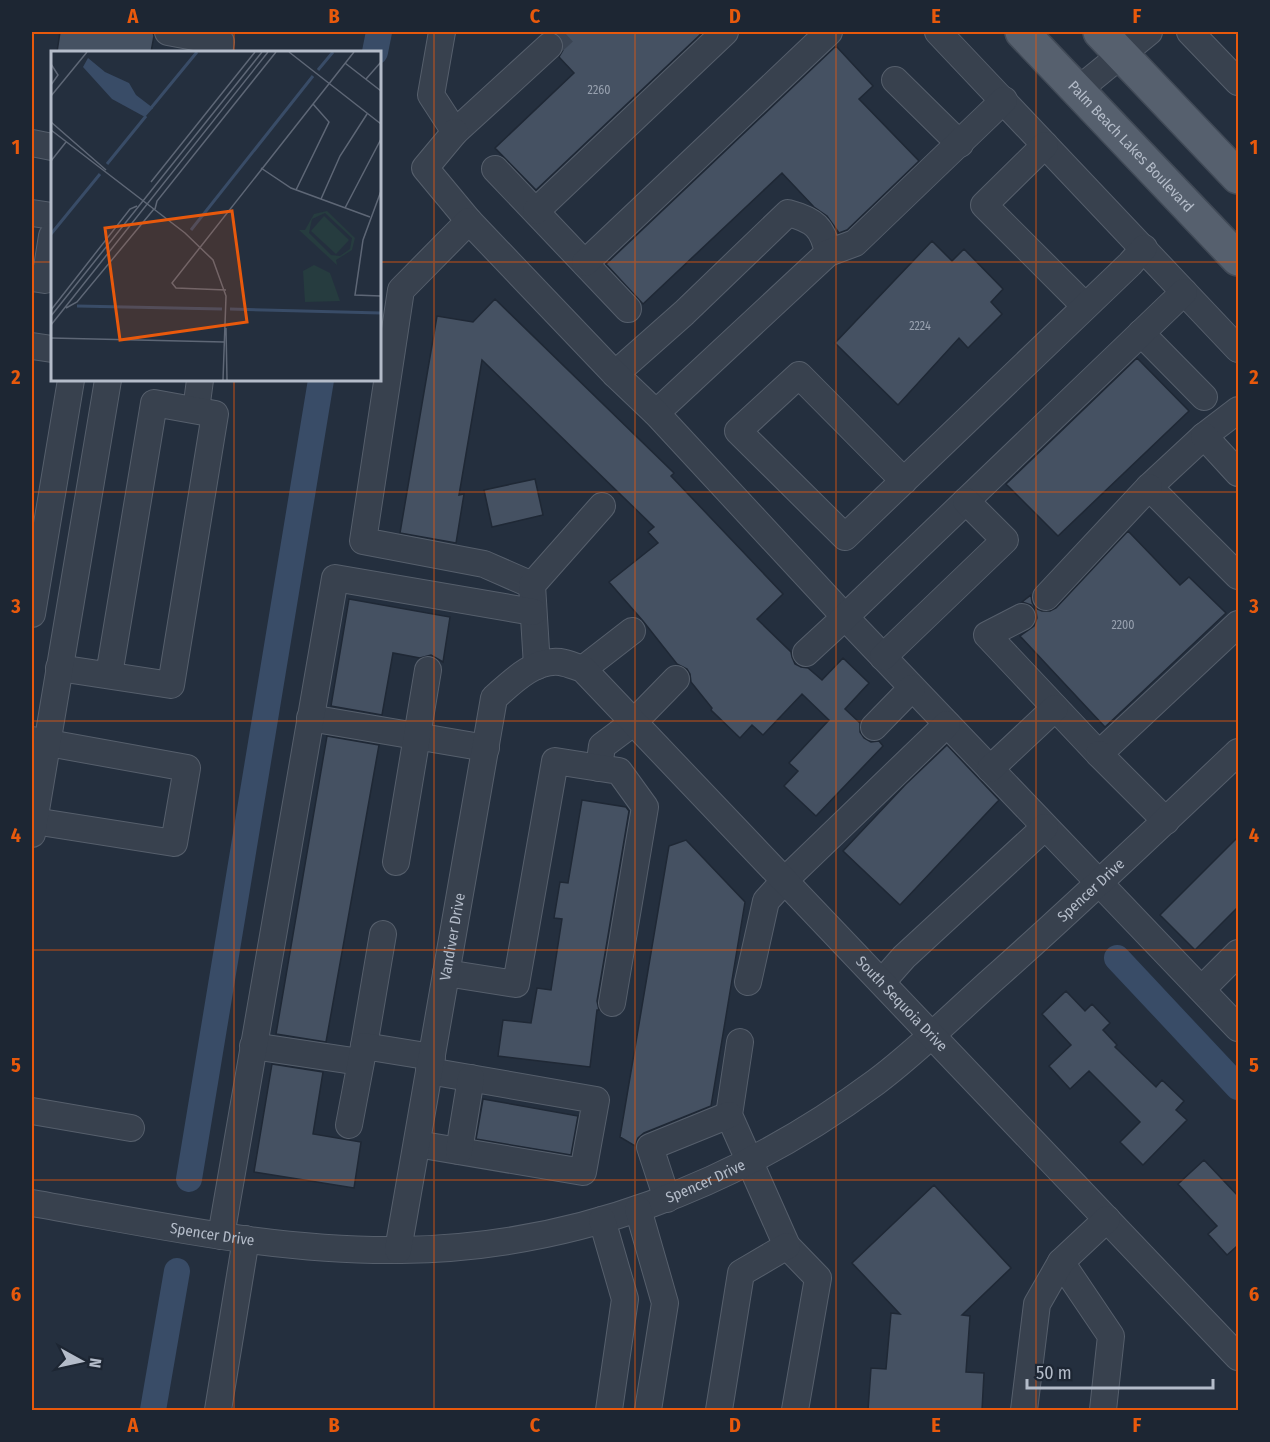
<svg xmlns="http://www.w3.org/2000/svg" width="1270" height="1442" font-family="'Fira Sans Condensed',sans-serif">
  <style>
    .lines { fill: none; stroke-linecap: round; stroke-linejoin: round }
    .canal { stroke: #394c67; stroke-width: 26 }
    .building { fill: #455162; stroke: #1f2835; stroke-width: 1.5 }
    .minor-tunnel { stroke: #3a4453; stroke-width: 26; stroke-dasharray: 26 13; stroke-linecap: butt }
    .minor-casing { stroke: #565f6c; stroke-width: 28 }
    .major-casing { stroke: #414a57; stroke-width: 36 }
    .minor { stroke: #38414e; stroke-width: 26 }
    .major { stroke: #56606e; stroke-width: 33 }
    .grid { fill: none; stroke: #e8590c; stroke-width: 1.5; stroke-opacity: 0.55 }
    .labels { text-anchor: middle; stroke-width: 5; stroke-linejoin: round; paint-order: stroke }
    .number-label { font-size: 12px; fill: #98a1af }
    .street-label { font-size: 15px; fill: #b4bcc9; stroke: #1d2633 }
    .inset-river { fill: none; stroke: #394c67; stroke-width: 3 }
    .inset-road { fill: none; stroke: #5e6776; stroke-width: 1.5 }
    .view { fill: #e8590c; fill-opacity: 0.15; stroke: #e8590c; stroke-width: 3 }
    .inset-edge { fill: none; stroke: #b4bcc9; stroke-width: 3 }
    .neatline { fill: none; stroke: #e8590c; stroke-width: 2 }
    .grid-label { font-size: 20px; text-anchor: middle; font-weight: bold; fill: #e8590c }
  </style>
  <rect width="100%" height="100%" fill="#242f3e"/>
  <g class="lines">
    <path class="canal" d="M375,52l4,-20
      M1117,958l121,129
      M189,1179l132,-799
      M153,1410l24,-139"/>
  </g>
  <path class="building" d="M60,32h93l1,4 -3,16h-94z
    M551,32h152l-167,158 -41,-42 79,-75 -15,-16 4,-7 1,-7 -4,-7z
    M836,46l37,40 -14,13 60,62 -72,69 -8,3 -12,-17 -13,-9 -32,-34 -139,131 -37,-40z
    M932,241l20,20 12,-12 39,40 -12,13 11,12 -34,34 -9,-10 -61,67 -63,-62z
    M495,299l179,174 -3,3 112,118 -26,25 34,33 1,5 3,7 6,3 7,1 14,12 21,-22 26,25 -24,26 15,14v9l4,6 7,4 8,-1 4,5 -67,70 -32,-30 14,-15 -9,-8 40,-43 -27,-26 -39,41 -11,-10 -12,13 -29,-28 1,-2 -21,-26 -1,-8 -3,-5 -10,-5 -34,-43 -34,-39 49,-39 -10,-11 6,-5 -172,-167 -23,135 5,-1 -8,49 -56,-10 37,-217 36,6z
    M1137,358l52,53 -131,125 -52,-52z
    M535,479l8,36 -51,12 -8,-37z
    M1128,531l52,54 9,-8 37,36 -121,114 -85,-91 14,-10 3,-8 -1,-7 -5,-6 -9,-3 9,-7 1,7 3,6 7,3h8l6,-3z
    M349,599l101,18 -7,45 -12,-7 -11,3 -27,-5 -11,62 -51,-9z
    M327,736l52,9 -53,297 -50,-8z
    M947,745l52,55 -99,105 -57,-54 63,-67z
    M582,800l44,7 3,4 -32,190 2,9h-2l-7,57 -92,-11 5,-36 28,3 6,-35 14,2 11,-71 -8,-1 6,-36 8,1z
    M1239,836v70l-44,44 -35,-35z
    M686,840l59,62 -34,204 -67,27 -6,5 -3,8 -15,-9 49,-291z
    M1066,991l19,20 7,-7 18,19 -7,7 14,15 -2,2 41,40 6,-7 22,21 -8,9 11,10 -44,45 -23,-23 20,-20 -51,-51 -19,18 -21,-23 22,-21 -29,-31z
    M272,1064l51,8 -10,62 48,8 -7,46 -100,-16z
    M483,1099l95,17 -7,39 -95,-16z
    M1204,1160l35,37v53l-3,-3 -9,8 -19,-21 9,-8 -39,-42z
    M934,1185l77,83 -49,47 8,1 -4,56 18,1 -2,37h-114l3,-42 15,1 5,-56 9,1 -48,-51z"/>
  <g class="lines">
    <path class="minor-tunnel" d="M549,46l15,-14"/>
    <defs>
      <g id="minor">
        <path d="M168,32l53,10 -2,10"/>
        <path d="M442,32l-11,63 24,37 94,-86"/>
        <path d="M938,32l300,317"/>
        <path d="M1190,32l48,50"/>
        <path d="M895,80l65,64"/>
        <path d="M1078,90l71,-58"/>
        <path d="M455,132l-30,36 44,53"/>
        <path d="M32,143l20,4"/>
        <path d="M1045,145l-61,60 101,101"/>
        <path d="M495,169l133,140"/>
        <path d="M536,211l189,-179"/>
        <path d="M32,213l20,3"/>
        <path d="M585,263l244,-231"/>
        <path d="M32,278l13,2 7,-44"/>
        <path d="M1141,333l63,64"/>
        <path d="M32,346l20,3"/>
        <path d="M615,374l69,-61 104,-100c26,7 35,14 40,40"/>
        <path d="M196,410l4,-30"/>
        <path d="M1238,410l-34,26 -55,51 89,89"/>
        <path d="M656,413l172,-160 27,-10 149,-143"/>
        <path d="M1204,436l34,37"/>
        <path d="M904,481l-105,-106 -61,56 107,106 285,-273 14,-16"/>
        <path d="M532,585l-48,-21 -121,-23 38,-251 68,-69 146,153 41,39 189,204 393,411"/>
        <path d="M1046,597l103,-110"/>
        <path d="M32,614l39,-234"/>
        <path d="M1022,617l-35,18 112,119 139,-130"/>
        <path d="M806,653l39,-36 339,-325"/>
        <path d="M883,657l122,-117 -39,-39"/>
        <path d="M537,666l-5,-81 70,-79"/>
        <path d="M59,668l112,17 44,-271 -61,-11 -45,272"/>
        <path d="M583,669l49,-38"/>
        <path d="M310,718l176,30"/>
        <path d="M874,727l38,-39"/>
        <path d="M32,740l155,28 -13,75 -140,-22"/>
        <path d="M1099,754l67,67"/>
        <path d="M599,768l3,-22 32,-24 42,-43"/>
        <path d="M990,769l65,-61"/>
        <path d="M32,834l76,-454"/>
        <path d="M396,862l32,-192"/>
        <path d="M446,973l70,11 39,-223 64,10 26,36 -33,196"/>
        <path d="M748,982l18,-81 19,-21 162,-156"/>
        <path d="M882,982l22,-25 141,-130"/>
        <path d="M1202,989l36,-36"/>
        <path d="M740,1042l-11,73 58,131 31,32 -23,132"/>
        <path d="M253,1046l107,16"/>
        <path d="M364,1046l19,-112"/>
        <path d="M32,1111l99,17"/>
        <path d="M349,1125l15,-79 68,11"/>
        <path d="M417,1144l166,28 13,-72 -167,-29"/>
        <path d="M459,1151l12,-73"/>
        <path d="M667,1199l-17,-52 79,-32"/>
        <path id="s1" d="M32,1203c121,21 245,49 369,47 174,-2 336,-65 475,-168 43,-32 83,-73 124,-109 81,-72 160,-147 238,-221"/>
        <path d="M638,1209l27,94 -17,107"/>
        <path d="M602,1220l23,79 -16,111"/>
        <path d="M221,1236l114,-658 198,34"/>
        <path id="s2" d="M398,1250l96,-552c17,-15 40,-39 66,-36 8,1 16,5 23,7l655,688"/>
        <path d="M1061,1262l50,74 -8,74"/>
        <path d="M218,1410l28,-171"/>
        <path d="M719,1410l22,-137 46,-27"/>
        <path d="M1024,1410l13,-106 24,-42 46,-43"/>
      </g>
      <g id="major">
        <path id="s3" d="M1022,32l216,227"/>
        <path d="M1100,32l138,145"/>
      </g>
    </defs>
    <use href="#minor" class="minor-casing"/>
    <use href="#major" class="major-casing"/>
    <use href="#minor" class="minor"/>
    <use href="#major" class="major"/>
  </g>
  <path class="grid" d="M234,32v20M434,32v1378M635,32v1378M836,32v1378M1036,32v1378M32,262h20M380,262h858M234,380v1030M32,492h1206M32,721h1206M32,950h1206M32,1180h1206"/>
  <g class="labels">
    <g class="number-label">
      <text x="599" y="94">2260</text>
      <text x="920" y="330">2224</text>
      <text x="1123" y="629">2200</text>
    </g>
    <g class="street-label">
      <text dy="5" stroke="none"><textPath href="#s3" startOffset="158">Palm Beach Lakes Boulevard</textPath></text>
      <text dy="5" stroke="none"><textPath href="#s1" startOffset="1173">Spencer Drive</textPath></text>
      <text dy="5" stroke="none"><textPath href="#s2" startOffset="318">Vandiver Drive</textPath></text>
      <text dy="5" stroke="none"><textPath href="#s2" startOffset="1124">South Sequoia Drive</textPath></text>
      <text dy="5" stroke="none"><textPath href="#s1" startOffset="687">Spencer Drive</textPath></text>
      <text dy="5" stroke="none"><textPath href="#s1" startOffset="183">Spencer Drive</textPath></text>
    </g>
  </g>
  <g transform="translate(51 51)">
    <rect width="330" height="330" fill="#242f3e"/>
    <path d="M276,160l28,27 -3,12 -16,10 1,5 -38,-35h6l9,-16zM274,162l27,25 -2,11 -10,7 -9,-1 -22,-22 3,-14zM273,165l25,24 -13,14 -25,-23zM263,214l16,8 10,28 -35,1 -2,-31z" fill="#263c3f" fill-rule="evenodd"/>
    <path d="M37,7l17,14 24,11 7,12 17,13 -8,9 -33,-18 -29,-32z" fill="#394c67"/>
    <path class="inset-river" d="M267,19l15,-18M100,57l46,-56M56,113l39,-48M140,179l122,-154M0,183l49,-60M26,255l145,3M179,258l151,4"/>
    <path class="inset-road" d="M238,1l92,72M294,12l36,28M0,13l7,11 -7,10M315,28l15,-17M0,45l36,-44M0,71l55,48M0,79l134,103 28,27 13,36 -3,84M0,110l15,-19M210,117l30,20 79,29M100,131l104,-130M245,139l33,-68 -16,-18M330,140l-18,49 -8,55 26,1M270,148l19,-43 27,-42M294,157l36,-69M104,158l2,-8 119,-149M175,239l-50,-2 -4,-5 182,-231M15,257l11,-6 77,-93M0,259l79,-101 7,-3M0,265l211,-264M0,274l217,-273M175,277l1,52M0,287l173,4"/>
    <path class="view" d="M181,160l15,111 -127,18 -15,-112z"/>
    <rect width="330" height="330" class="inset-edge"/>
  </g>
  <rect width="1270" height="1442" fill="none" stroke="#1d2633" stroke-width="66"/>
  <g transform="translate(81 1361) rotate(98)" stroke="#1d2633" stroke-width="4.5" paint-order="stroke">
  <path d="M0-4.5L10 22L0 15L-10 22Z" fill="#b4bcc9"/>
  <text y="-9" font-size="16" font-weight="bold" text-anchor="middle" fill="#b4bcc9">N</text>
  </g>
  <path d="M1027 1379v9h186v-9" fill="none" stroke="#b4bcc9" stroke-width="3"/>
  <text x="1036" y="1379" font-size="18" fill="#b4bcc9" stroke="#1d2633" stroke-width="4.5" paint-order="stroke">50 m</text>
  <rect x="33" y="33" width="1204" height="1376" class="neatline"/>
  <g class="grid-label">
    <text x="133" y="23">A</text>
    <text x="334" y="23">B</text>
    <text x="535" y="23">C</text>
    <text x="735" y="23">D</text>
    <text x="936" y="23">E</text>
    <text x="1137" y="23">F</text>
    <text x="16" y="154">1</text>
    <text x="1254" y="154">1</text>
    <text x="16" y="384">2</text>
    <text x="1254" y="384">2</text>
    <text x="16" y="613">3</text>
    <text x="1254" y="613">3</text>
    <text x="16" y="842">4</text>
    <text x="1254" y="842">4</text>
    <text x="16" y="1072">5</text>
    <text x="1254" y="1072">5</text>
    <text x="16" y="1301">6</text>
    <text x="1254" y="1301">6</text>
    <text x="133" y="1432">A</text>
    <text x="334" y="1432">B</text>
    <text x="535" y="1432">C</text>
    <text x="735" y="1432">D</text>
    <text x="936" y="1432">E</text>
    <text x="1137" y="1432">F</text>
  </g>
</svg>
